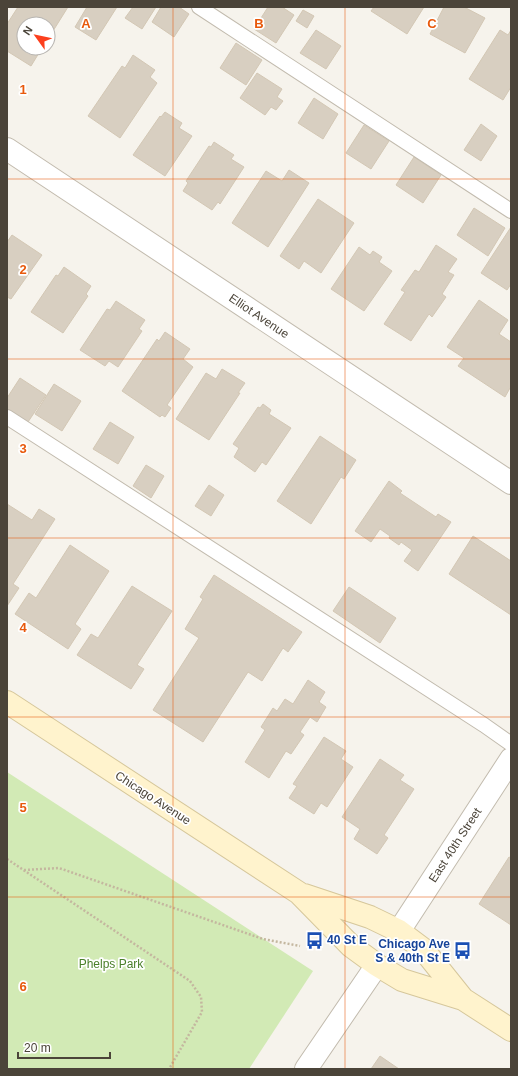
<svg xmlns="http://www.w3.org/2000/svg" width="518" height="1076" font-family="Helvetica,sans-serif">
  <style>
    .green { fill: #d2eab5 }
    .building { fill: #d8cfc1; stroke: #d3c7b4 }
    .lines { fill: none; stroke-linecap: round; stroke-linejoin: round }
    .lane-casing { stroke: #c2bbae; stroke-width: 16 }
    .street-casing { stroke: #c2bbae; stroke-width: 24 }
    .secondary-casing { stroke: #d6c79b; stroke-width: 24 }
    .path { stroke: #c4b79f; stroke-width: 2.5; stroke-dasharray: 2 2; stroke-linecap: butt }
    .lane { stroke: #fff; stroke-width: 14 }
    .street { stroke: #fff; stroke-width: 22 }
    .secondary { stroke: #fff3cd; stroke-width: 22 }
    .grid { fill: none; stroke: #e8590c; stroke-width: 1; stroke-opacity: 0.55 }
    .labels { text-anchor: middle; stroke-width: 3.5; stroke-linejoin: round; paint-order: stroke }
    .street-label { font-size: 12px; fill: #4b4439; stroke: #fff }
    .transit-label { font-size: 12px; font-weight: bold; fill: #164399; stroke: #fff; text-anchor: start }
    .park-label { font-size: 12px; fill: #4a7f2a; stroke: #fff }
    .grid-label { font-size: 13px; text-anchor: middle; font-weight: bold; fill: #e8590c; stroke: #fff; stroke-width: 3.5; stroke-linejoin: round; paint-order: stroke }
  </style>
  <rect width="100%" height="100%" fill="#f6f3ec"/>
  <path class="green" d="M7,772l306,199 -64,98h-242z"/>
  <path class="building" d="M18,7h50l-20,32v-15h-24v24h18l-11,18 -24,-15v-27z
    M87,7h30l-21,33 -21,-13z
    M133,7h23l-14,22 -17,-11z
    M161,7h18l10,7 -15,23 -22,-15z
    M268,7h14l12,8 -18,28 -22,-14z
    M374,7h50l-17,27 -36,-23z
    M444,7h20l21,11 -20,35 -35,-19z
    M303,10l11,6 -7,12 -11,-7z
    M316,30l25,16 -15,23 -26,-16z
    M500,30l8,5 3,-5v57l-8,13 -34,-21z
    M236,43l26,17 -16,25 -26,-17z
    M133,55l22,15 -5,7 7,6 -37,55 -32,-22 34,-50 3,2z
    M257,73l25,16 -5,8 6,4 -7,9 -5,-3 -6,8 -25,-17z
    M314,98l24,16 -15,25 -25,-16z
    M165,112l17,11 -3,5 13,8 -27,40 -32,-21 27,-39 1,1z
    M481,124l16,12 -16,25 -17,-11z
    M364,125l25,16 -18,28 -25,-16z
    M214,142l20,13 -3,4 13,8 -24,37 -2,-2 -6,8 -29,-19 5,-8 -2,-2 23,-35 2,1z
    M414,157l27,18 -18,28 -27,-18z
    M289,170l20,13 -41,64 -36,-24 34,-52 16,10z
    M318,199l36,24 -33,50 -17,-12 -5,8 -19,-13z
    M474,208l31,20 -17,28 -31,-21z
    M511,227v57l-4,6 -26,-17z
    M12,235l30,20 -31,44 -4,-2v-55z
    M436,245l21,14 -9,13 6,3 -12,19 4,3 -14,20 -3,-3 -18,27 -27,-17 21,-32 -4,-2 14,-20 4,2z
    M359,247l11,8 3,-4 9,6 -3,5 13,9 -28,40 -33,-22z
    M64,267l27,19 -5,8 2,2 -25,37 -32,-21 25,-37 2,1z
    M479,300l29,20 -9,14 12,8v47l-1,-1 -5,9 -47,-31 6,-8 -17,-11z
    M116,301l29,19 -6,9 3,2 -24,36 -9,-6 -4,5 -25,-16 27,-41 3,1z
    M165,332l25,17 -7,10 10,8 -26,38 4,3 -6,9 -3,-2 -2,2 -38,-26 35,-52 2,2z
    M222,369l23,14 -7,10h2l-31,47 -33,-21 30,-46 10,6z
    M20,378l26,17 -18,27 -21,-13v-11z
    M54,384l27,17 -19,30 -27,-17z
    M263,404l8,6 -2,4 22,14 -25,37 -4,-3 -7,10 -21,-15 5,-9 -6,-4 25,-37 2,1z
    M110,422l24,15 -16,27 -25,-15z
    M320,436l36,24 -12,19 -3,-2 -30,47 -34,-23z
    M146,465l18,11 -13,22 -18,-12z
    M389,481l13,10 -2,2 36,24 2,-3 13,8 -33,49 -14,-10 8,-11 -11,-8 -2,3 -10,-7 1,-2 -10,-7 -9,13 -16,-11z
    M209,485l15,10 -13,21 -16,-10z
    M7,504l25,16 7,-11 16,10 -42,65 6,4 -12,18z
    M473,536l38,25v54l-62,-41z
    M70,545l39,26 -34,53 6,5 -13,20 -53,-35 14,-21 7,5z
    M214,575l88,57 -14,20 -5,-4 -21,33 -14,-9 -45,70 -50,-32 46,-72 -14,-9 18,-30 -3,-2z
    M132,586l40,25 -35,54 7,4 -13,20 -54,-34 14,-21 7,4z
    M349,587l47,31 -16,25 -47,-32z
    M308,680l17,12 -6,10 7,5 -9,15 -7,-5 -10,15 4,3 -13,19 -5,-3 -17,27 -24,-16 20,-32 -4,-3 12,-19 4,3 8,-12 8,5z
    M324,737l22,14 -5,8 12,8 -26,40 -6,-4 -7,11 -25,-16 8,-12 -4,-2z
    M380,759l24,16 -4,5 14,9 -30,46 4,3 -11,16 -23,-15 6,-10 -18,-12z
    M509,857l2,1v67l-32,-21z
    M380,1056l19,13h-28z"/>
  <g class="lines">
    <defs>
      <path id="lane" d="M199,7l312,204
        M7,417l477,308 27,19"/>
      <path id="street" d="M7,149l504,334
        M399,931l112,-172
        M306,1069l71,-104"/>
      <path id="secondary" d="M7,702l292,191 52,53 26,19 25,15 61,19 48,31
        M304,895l66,22 29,14 24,18 40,50"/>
    </defs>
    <use href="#lane" class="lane-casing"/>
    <use href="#street" class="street-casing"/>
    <use href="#secondary" class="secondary-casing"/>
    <path class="path" d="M7,859l183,122 11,16 1,15 -33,57
      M24,870l35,-2 204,71 37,7"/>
    <use href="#lane" class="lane"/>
    <use href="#street" class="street"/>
    <use href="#secondary" class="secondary"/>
  </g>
  <path class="grid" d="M173,7v1062M345,7v1062M7,179h504M7,359h504M7,538h504M7,717h504M7,897h504"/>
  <defs>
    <symbol id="bus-bare" viewBox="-9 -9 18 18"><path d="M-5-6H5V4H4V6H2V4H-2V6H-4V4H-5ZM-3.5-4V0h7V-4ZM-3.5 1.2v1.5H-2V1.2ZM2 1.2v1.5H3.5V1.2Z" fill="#1a4fb4" stroke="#fff" stroke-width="2.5" paint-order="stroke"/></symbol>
  </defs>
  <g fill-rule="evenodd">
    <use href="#bus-bare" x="302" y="928" width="25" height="25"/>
    <use href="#bus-bare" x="450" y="938" width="25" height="25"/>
  </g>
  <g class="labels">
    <g class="street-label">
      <text transform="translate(259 316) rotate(34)" y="4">Elliot Avenue</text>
      <text transform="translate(153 798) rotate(33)" y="4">Chicago Avenue</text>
      <text transform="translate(455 845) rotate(-57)" y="4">East 40th Street</text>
    </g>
    <g class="transit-label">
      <text x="327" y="944">40 St E</text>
      <text x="450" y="948" text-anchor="end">Chicago Ave<tspan x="450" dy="14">S &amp; 40th St E</tspan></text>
    </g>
    <g class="park-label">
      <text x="111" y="968">Phelps Park</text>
    </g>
  </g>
  <g class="grid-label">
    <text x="86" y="28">A</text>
    <text x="259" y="28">B</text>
    <text x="432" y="28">C</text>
    <text x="23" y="94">1</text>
    <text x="23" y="274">2</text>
    <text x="23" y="453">3</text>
    <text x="23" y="632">4</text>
    <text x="23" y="812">5</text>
    <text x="23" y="991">6</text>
  </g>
  <rect width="518" height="1076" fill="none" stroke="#4b4439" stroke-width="16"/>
  <g transform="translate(36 36) rotate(303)"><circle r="19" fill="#ffffff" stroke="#b7b4b0"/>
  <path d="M0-3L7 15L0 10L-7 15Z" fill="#fc3f1d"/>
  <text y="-6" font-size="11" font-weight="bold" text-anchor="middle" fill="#4b4439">N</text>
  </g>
  <path d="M18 1052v6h92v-6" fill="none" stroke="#4b4439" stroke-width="2"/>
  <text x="24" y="1052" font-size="12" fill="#4b4439" stroke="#ffffff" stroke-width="3" paint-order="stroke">20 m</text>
</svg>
